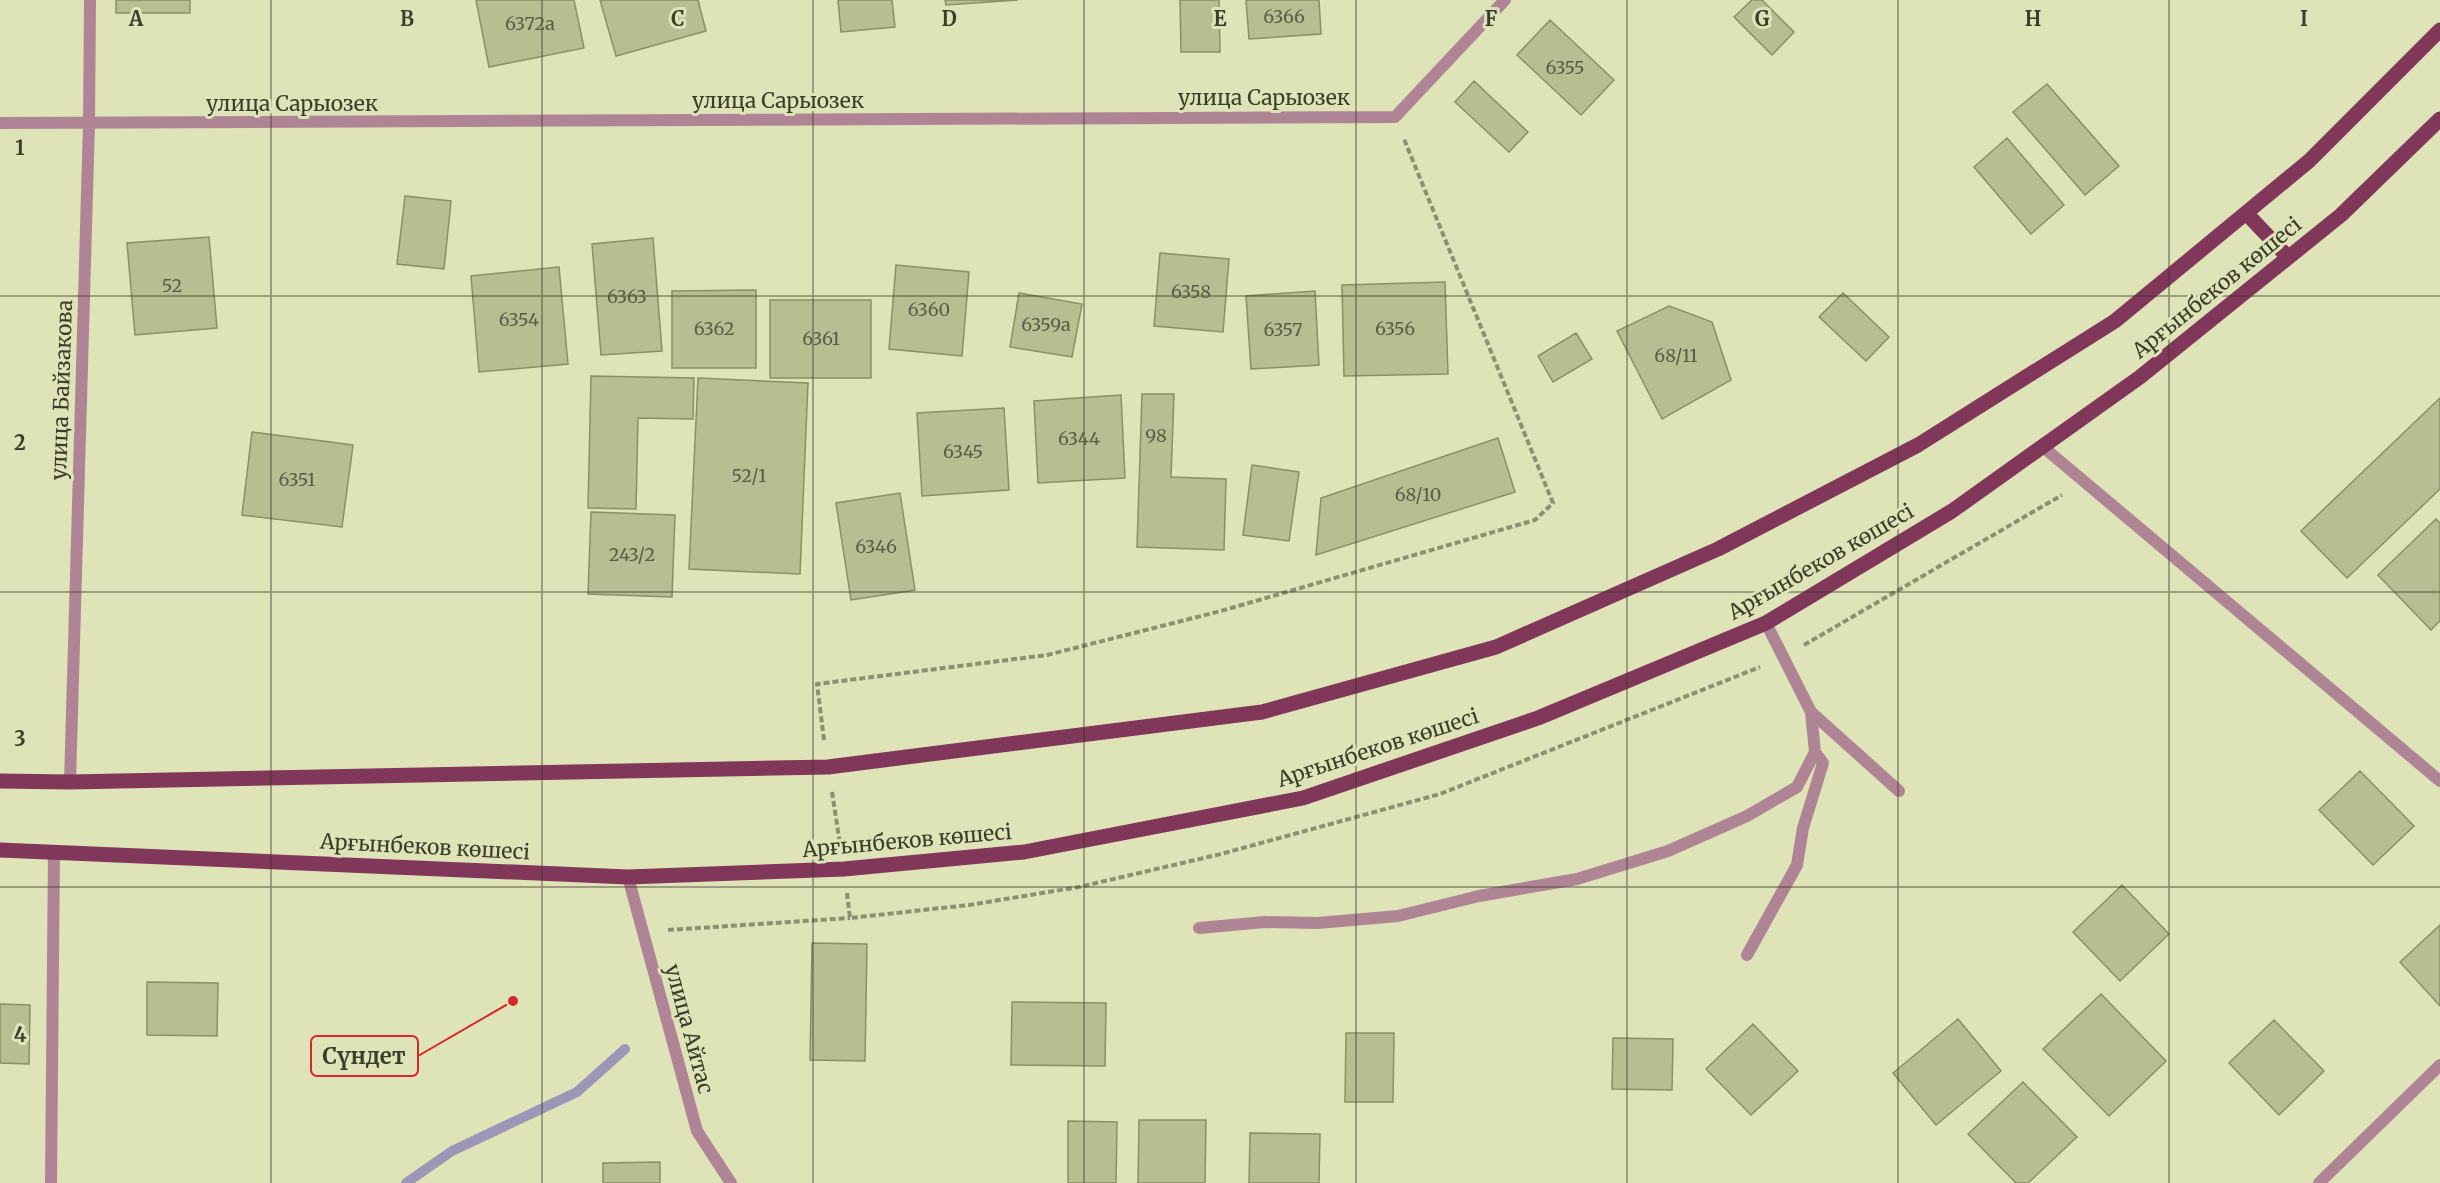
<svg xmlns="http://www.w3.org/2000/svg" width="2440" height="1183" font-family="Merriweather,serif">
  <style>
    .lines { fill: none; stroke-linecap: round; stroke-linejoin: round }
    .stream { stroke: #9c96b7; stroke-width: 10 }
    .building { fill: #b9be92; stroke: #8a8f65; stroke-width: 1.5 }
    .path { stroke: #8c9070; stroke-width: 4; stroke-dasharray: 6 3; stroke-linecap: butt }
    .minor { stroke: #af8595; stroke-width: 12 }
    .primary { stroke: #803759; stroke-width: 15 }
    .grid { fill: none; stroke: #3b3d2b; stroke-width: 1.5; stroke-opacity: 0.55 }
    .labels { text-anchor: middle; stroke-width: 6; stroke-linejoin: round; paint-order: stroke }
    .number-label { font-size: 18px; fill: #5a5d45 }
    .street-label { font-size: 21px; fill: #3b3d2b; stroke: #dee4b7 }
    .grid-label { font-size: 20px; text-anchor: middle; font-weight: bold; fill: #3b3d2b; stroke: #dee4b7; stroke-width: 6; stroke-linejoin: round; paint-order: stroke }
    .leader { fill: none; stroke: #d62828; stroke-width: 2 }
    .callout-dot { fill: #d62828; stroke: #dee4b7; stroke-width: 2 }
    .callout { fill: #dee4b7; stroke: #d62828; stroke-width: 2 }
    .callout-label { font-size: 22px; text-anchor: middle; font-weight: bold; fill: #3b3d2b }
  </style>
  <rect width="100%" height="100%" fill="#dee4b7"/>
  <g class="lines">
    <path class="stream" d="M406,1183l46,-32 125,-59 48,-43"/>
  </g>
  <path class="building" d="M116,0h74v13h-74z
    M476,0h98l10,48 -95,19z
    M600,0h98l8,31 -90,25z
    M838,0h54l3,27 -54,5z
    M945,0h73l-72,5z
    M1180,0h39l1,52h-39z
    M1246,0h73l2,34 -72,5z
    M1752,0h10l32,32 -22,23 -38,-38z
    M1550,20l64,60 -33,35 -64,-60z
    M1474,81l54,51 -19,20 -54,-50z
    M2047,84l72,82 -34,29 -72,-83z
    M2007,138l57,67 -33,29 -57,-67z
    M405,196l46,5 -7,68 -47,-5z
    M209,237l8,91 -82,7 -8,-92z
    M653,238l9,113 -61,4 -9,-111z
    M1160,253l69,6 -6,73 -69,-6z
    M896,265l73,7 -7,84 -73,-7z
    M559,267l9,97 -89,8 -8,-96z
    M1445,282l3,92 -104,2 -2,-91z
    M756,290v78h-84v-77z
    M1315,291l4,74 -68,4 -5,-73z
    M1019,293l63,11 -10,53 -62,-10z
    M1843,293l46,44 -23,24 -47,-44z
    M770,300h101v78h-101z
    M1669,306l43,16 19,58 -69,39 -45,-88z
    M1576,333l16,26 -39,23 -15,-26z
    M591,376l103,2 -1,41 -55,-1 -2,91 -48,-1z
    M698,378l110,5 -8,191 -111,-5z
    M1142,394h32l-3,83 55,2 -2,71 -87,-3z
    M1121,395l4,83 -87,5 -4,-82z
    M2440,398v91l-93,89 -46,-47z
    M1004,408l5,82 -87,6 -5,-83z
    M252,432l101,13 -11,82 -100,-12z
    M1498,438l17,54 -199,63 5,-57z
    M1252,465l47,7 -10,69 -46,-6z
    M900,493l15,97 -64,10 -15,-97z
    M591,512l84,3 -3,82 -84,-3z
    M2436,519l4,4v98l-9,9 -53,-55z
    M2360,771l54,55 -41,39 -54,-55z
    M2122,885l47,49 -49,47 -47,-49z
    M2440,925v81l-40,-44z
    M812,943l55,1 -2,117 -55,-1z
    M147,982l71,1 -1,53 -70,-1z
    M2101,994l65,67 -57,55 -66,-67z
    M1012,1002l94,1 -1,63 -94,-1z
    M0,1004l30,1 -1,59 -29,-1z
    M1958,1019l43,52 -65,54 -43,-52z
    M2274,1020l50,51 -45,44 -50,-52z
    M1753,1024l45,47 -47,44 -45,-46z
    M1346,1033h48l-1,69h-48z
    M1613,1038l60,1 -1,51 -60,-1z
    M2023,1082l54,55 -49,46h-12l-48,-49z
    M1139,1120h67l-1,63h-67z
    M1068,1121l49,1 -1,61h-48z
    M1250,1133l70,1 -1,49h-70z
    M660,1162v21h-57v-20z"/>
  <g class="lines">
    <path class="path" d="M1804,645l258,-150
      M824,740l-7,-56 230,-29 174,-44 314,-91 18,-17 -149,-364
      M832,792l8,52
      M847,893l3,25 119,-13 110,-18 142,-33 219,-60 320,-127
      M668,930l182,-12"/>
    <path class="minor" d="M0,123l1395,-6 110,-117
      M2042,446l398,335
      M1811,712l88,79
      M70,782l19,-658 1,-124
      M628,877l69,254 34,52
      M1199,928l66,-6 53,1 80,-7 81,-20 98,-17 91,-28 79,-35 50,-29 18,-35 -4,-40 -45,-89
      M1747,955l50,-90 6,-37 20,-65 -8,-11
      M51,1183l3,-332
      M2319,1183l121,-118"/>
    <path class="primary" d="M2246,213l42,44
      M0,781l70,1 758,-15 434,-55 234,-65 222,-98 200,-104 197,-124 194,-160 131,-131
      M0,850l628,27 216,-8 180,-17 279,-54 235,-80 228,-95 186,-112 188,-134 201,-162 99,-96"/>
  </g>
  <path class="grid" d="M271,0v1183M542,0v1183M813,0v1183M1084,0v1183M1356,0v1183M1627,0v1183M1898,0v1183M2169,0v1183M0,296h2440M0,592h2440M0,887h2440"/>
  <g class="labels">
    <g class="number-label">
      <text x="1284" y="23">6366</text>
      <text x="530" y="30">6372а</text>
      <text x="1565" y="74">6355</text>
      <text x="172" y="292">52</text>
      <text x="1191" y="298">6358</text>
      <text x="627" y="303">6363</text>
      <text x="929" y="316">6360</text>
      <text x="519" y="326">6354</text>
      <text x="1046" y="331">6359а</text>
      <text x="714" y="335">6362</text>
      <text x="1395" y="335">6356</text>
      <text x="1283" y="336">6357</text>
      <text x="821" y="345">6361</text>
      <text x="1676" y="362">68/11</text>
      <text x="1156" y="442">98</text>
      <text x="1079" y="445">6344</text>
      <text x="963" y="458">6345</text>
      <text x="749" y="482">52/1</text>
      <text x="297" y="486">6351</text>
      <text x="1418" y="501">68/10</text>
      <text x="876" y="553">6346</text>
      <text x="632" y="561">243/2</text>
    </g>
    <g class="street-label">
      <text x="1264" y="105">улица Сарыозек</text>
      <text x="778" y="108">улица Сарыозек</text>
      <text x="292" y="111">улица Сарыозек</text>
      <text transform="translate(2217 288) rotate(-39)" y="7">Арғынбеков көшесі</text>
      <text transform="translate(62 390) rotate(-88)" y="7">улица Байзакова</text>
      <text transform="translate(1821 562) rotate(-30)" y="7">Арғынбеков көшесі</text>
      <text transform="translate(1378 748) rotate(-18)" y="7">Арғынбеков көшесі</text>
      <text transform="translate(907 841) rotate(-5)" y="7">Арғынбеков көшесі</text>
      <text transform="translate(425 847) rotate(3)" y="7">Арғынбеков көшесі</text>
      <text transform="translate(689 1029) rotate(75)" y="7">улица Айтас</text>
    </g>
  </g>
  <g class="grid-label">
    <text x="136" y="26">A</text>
    <text x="407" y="26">B</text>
    <text x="678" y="26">C</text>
    <text x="949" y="26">D</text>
    <text x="1220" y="26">E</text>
    <text x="1491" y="26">F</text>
    <text x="1762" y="26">G</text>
    <text x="2033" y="26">H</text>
    <text x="2304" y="26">I</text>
    <text x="20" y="155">1</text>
    <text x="20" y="450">2</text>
    <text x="20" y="746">3</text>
    <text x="20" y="1042">4</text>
  </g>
  <path class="leader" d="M513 1001L418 1056"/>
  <circle class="callout-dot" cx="513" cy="1001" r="6"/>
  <rect class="callout" x="311" y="1036" width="107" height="40" rx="6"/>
  <g class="callout-label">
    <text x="364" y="1064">Сүндет</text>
  </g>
</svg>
